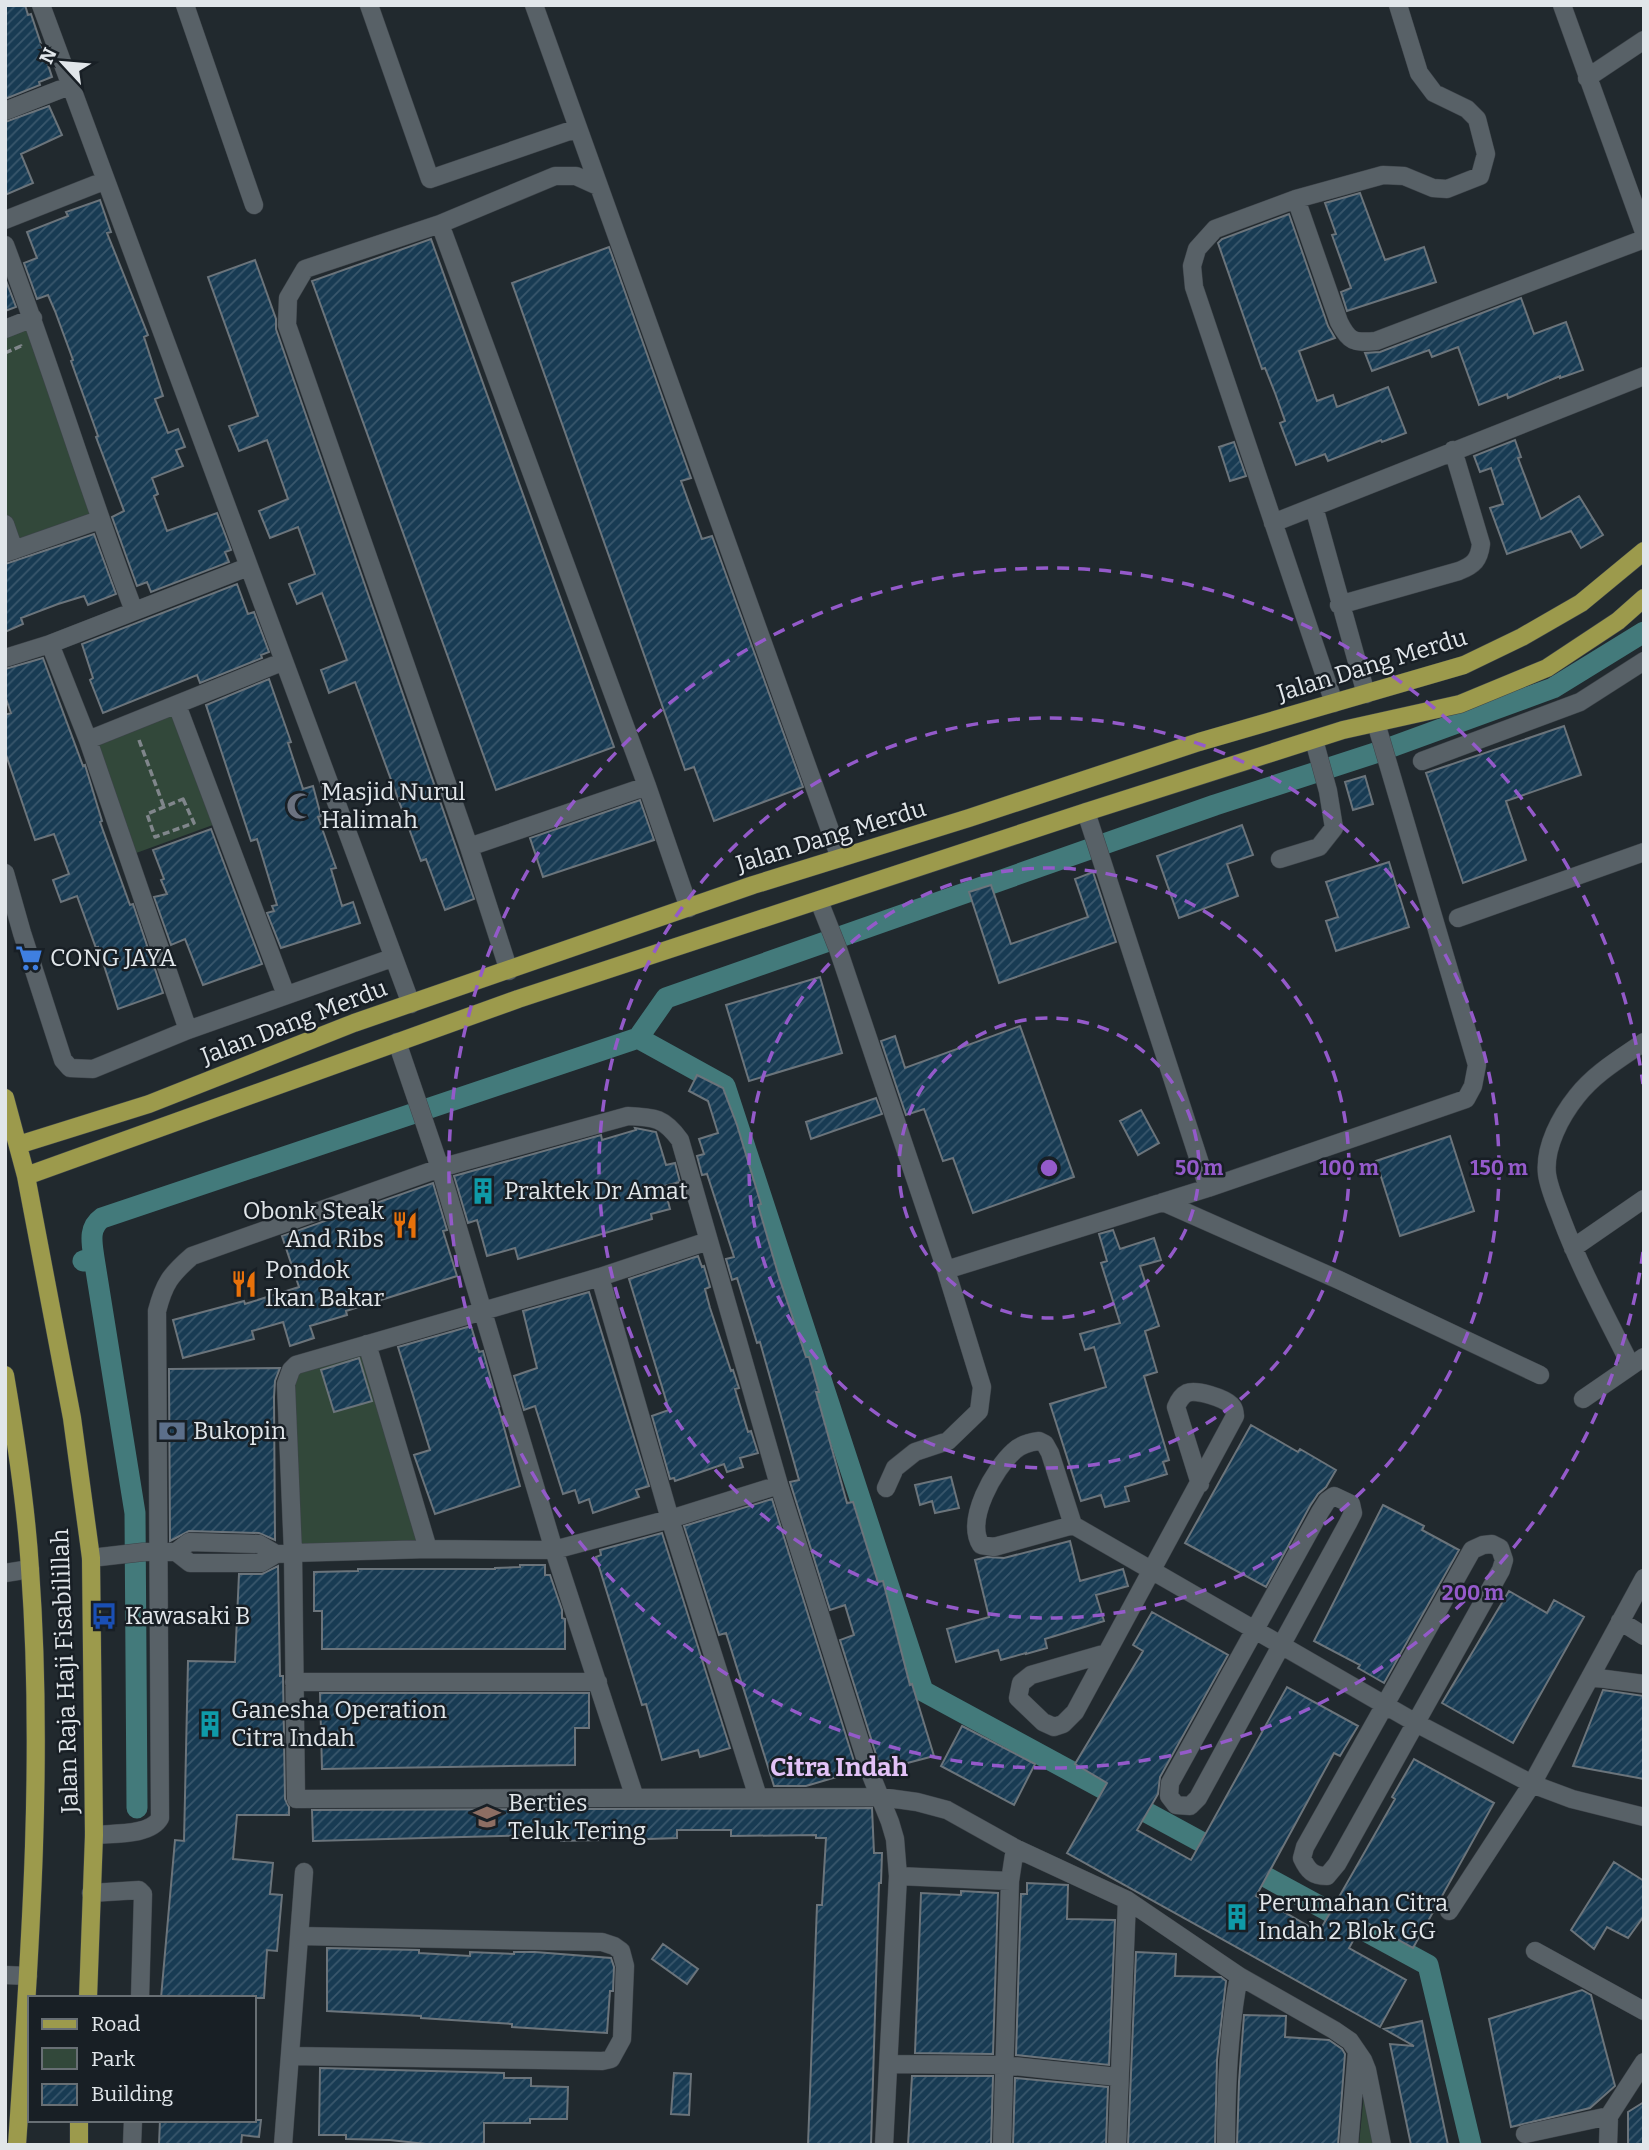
<svg xmlns="http://www.w3.org/2000/svg" width="1649" height="2150" font-family="Bitter,serif">
  <style>
    .green { fill: #32483a }
    .lines { fill: none; stroke-linecap: round; stroke-linejoin: round }
    .canal { stroke: #437a7b; stroke-width: 21 }
    .building { fill: url(#building-hatch); stroke: #6b747b; stroke-width: 2 }
    .minor-casing { stroke: #3e444a; stroke-width: 19 }
    .major-casing { stroke: #3e444a; stroke-width: 19 }
    .path { stroke: #80868b; stroke-width: 3.5; stroke-dasharray: 7 3.5; stroke-linecap: butt }
    .minor { stroke: #586167; stroke-width: 18 }
    .major { stroke: #9c9a4c; stroke-width: 18 }
    .ring { fill: none; stroke: #945aca; stroke-width: 3.5; stroke-dasharray: 12 9 }
    .labels { text-anchor: middle; stroke-width: 5; stroke-linejoin: round; paint-order: stroke }
    .street-label { font-size: 24px; fill: #e1e6ea; stroke: #181f25 }
    .poi-label { font-size: 24px; fill: #e1e6ea; stroke: #181f25; text-anchor: start }
    .neighbourhood-label { font-size: 26px; font-weight: bold; fill: #e3c2f7; stroke: #181f25 }
    .centre { fill: #945aca; stroke: #181f25; stroke-width: 3.5 }
    .ring-label { font-size: 21px; text-anchor: middle; font-weight: bold; fill: #945aca; stroke: #181f25; stroke-width: 5; stroke-linejoin: round; paint-order: stroke }
  </style>
  <defs>
    <pattern id="building-hatch" width="6" height="6" patternUnits="userSpaceOnUse" patternTransform="scale(1.75)"><rect width="6" height="6" fill="#183b53"/><path d="M-1 1l2-2M0 6l6-6M5 7l2-2" fill="none" stroke="#39576c"/></pattern>
  </defs>
  <rect width="100%" height="100%" fill="#21292e"/>
  <path class="green" d="M33,318l66,202 -85,30 -9,-26v-195z
    M177,705l44,117 -93,34 -40,-116z
    M366,1346l59,210h-135l-1,-172 7,-16z
    M1366,2072l13,73h-20z"/>
  <g class="lines">
    <path class="canal" d="M638,1038l87,48 198,605 505,274 43,180
      M94,1258c-2,-15 -6,-30 8,-40l536,-180 28,-40 549,-193 160,-52 178,-65 91,-56
      M83,1261l11,-3 41,255 2,295"/>
  </g>
  <path class="building" d="M5,5h20l3,10 3,-1 21,63 -13,5 1,3 -35,14z
    M49,106l13,29 -41,19 12,29 -28,12v-73z
    M1360,193l25,67 39,-13 12,35 -89,29 -6,-19 10,-4 -19,-53 4,-1 -11,-31z
    M100,200l11,32 -4,1 41,102 -4,2 19,59 -8,3 13,34 10,-4 7,18 -9,3 7,16 -31,12 6,16 -4,2 13,35 50,-18 14,37 -6,2 4,10 -78,30 -4,-10 -10,4 -25,-69 12,-6 -28,-74 2,-1 -27,-75 2,-1 -18,-49 -7,-16 -11,4 -13,-36 13,-5 -10,-26 41,-16 -2,-4z
    M1289,214l39,112 7,12 -36,13 18,50 16,-6 4,12 51,-20 18,46 -24,9 -1,-2 -53,21 -3,-7 -29,11 -16,-42 5,-2 -10,-28 -10,-25 -3,1 -44,-126 4,-4z
    M431,239l183,508 -118,43 -184,-509z
    M609,247l82,231 -10,3 21,58 10,-3 91,251 -89,34 -20,-54 -9,3 -173,-487z
    M255,260l21,59v10l198,570 -29,11 -19,-51 -5,2 -66,-179 -26,11 -8,-23 26,-10 -25,-67 -25,11 -8,-20 26,-10 -17,-47 -28,11 -11,-27 29,-12 -21,-59 -28,11 -10,-25 29,-10 -50,-139z
    M5,278l11,29 -11,4z
    M1521,298l13,36 32,-12 17,48 -23,8v-2l-52,22 -1,-4 -28,11 -21,-58 -26,10 -3,-7 -57,21 -7,-18 15,-1z
    M1515,440l6,17 -3,1 23,61 38,-23 24,39 -22,13 -10,-17 -64,23 -17,-46 13,-4 -12,-36 -11,4 -6,-16z
    M1234,442l12,34 -16,5 -11,-34z
    M94,534l22,60 -28,11 -4,-9 -26,8 -37,14 2,6 -18,8v-68z
    M237,584l11,30 6,-2 15,40 -8,3 1,3 -62,25 -3,-8 -94,38 -13,-33 3,-2 -11,-34z
    M43,658l40,108 2,-1 17,56 -2,1 30,83 3,-1 30,89 -45,16 -20,-62 -2,1 -19,-52 -16,6 -8,-22 16,-6 -15,-40 -19,6 -30,-88v-37l6,-2 -6,-17v-27z
    M269,679l22,63 -3,1 15,46 10,-3 8,30 -3,1 18,51 -5,1 11,37 11,-4 7,21 -79,25 -14,-35 7,-2 -2,-5 5,-1 -20,-66 -6,2 -45,-136z
    M1564,726l17,49 -75,26 20,59 -63,23 -37,-110z
    M1365,776l8,28 -20,6 -8,-28z
    M640,800l14,40 -111,37 -13,-39z
    M1242,825l11,30 -26,9 11,32 -59,22 -22,-62z
    M211,829l51,135 -59,21 -18,-46 -14,6 -17,-48 13,-3 -6,-14 3,-1 -11,-29z
    M1389,862l20,65 -73,24 -10,-30 12,-4 -12,-35z
    M1093,872l23,70 -117,41 -30,-91 22,-7 20,59 77,-27 -13,-38z
    M820,977l22,76 -93,28 -23,-76z
    M1020,1026l54,151 -101,36 -20,-55 -10,3 -19,-52 -18,6 -25,-74 14,-5 10,32z
    M697,1075l26,13 14,37 24,79 -3,1 21,72 27,80h3l10,35h-3l31,111 6,-1 25,80 5,-1 27,104 2,-1 22,72 -42,11 -2,-6 -11,3 -39,-124 14,-5 -9,-30 -15,5 -40,-128 9,-2 -39,-138 -3,1 -20,-65 -5,2 -6,-21 8,-2 -27,-83 -5,1 -5,-19 7,-2 -5,-15 19,-6 -10,-32 -19,-10z
    M876,1098l6,16 -71,25 -5,-17z
    M1141,1110l18,33 -21,12 -18,-34z
    M635,1128l21,4 10,33 9,-2 5,19 -16,4 6,23 -19,5 1,5 -134,40 -3,-11 -28,8 -10,-36 -9,3 -14,-47 147,-41 1,5 34,-10z
    M1450,1136l24,75 -74,25 -24,-75z
    M433,1183l14,47 -4,1 14,45 -111,35 1,4 -37,11 4,12 -24,8 -7,-24 -31,9 2,8 -71,19 -10,-38 71,-19 1,3 54,-17 -17,-51z
    M1113,1230l7,19 34,-11 7,22 -21,6 19,60 -14,5 12,41 -13,4 25,84 -6,2 4,12 -42,13 4,14 -24,6 -4,-12 -20,6 -31,-97 56,-17 -12,-40 -9,3 -5,-16 40,-11 -19,-60 6,-2 -8,-27z
    M698,1256l4,11 2,-1 6,21 -5,2 5,19 21,63 2,-1 6,18 -4,1 13,43 3,-1 7,22 -18,5 3,9 -16,5 -3,-8 -49,17 -1,-3 -4,1 -18,-63 17,-6 -40,-131z
    M589,1292l60,194 -13,4 3,7 -46,16 -4,-14 -10,4 -4,-13 -12,4 -28,-88 -11,4 -10,-34 23,-8 -14,-57z
    M471,1326l8,26 4,-1 37,135 -85,28 -21,-59 16,-5 -32,-103z
    M359,1358l13,43 -38,11 -13,-42z
    M280,1368l-5,13 -1,16 1,143 -16,-7 -70,-2 -19,10 -1,-172z
    M1251,1425l47,27 2,-3 36,21 -10,17 -8,7 -8,12 -44,81 -81,-44z
    M951,1477l8,31 -24,5 -3,-12 -12,4 -5,-20z
    M772,1499l85,272 -51,15h-32l-48,-153 -7,2 -35,-109z
    M1383,1505l41,21 -2,4 37,20 -75,133 -26,-15 2,-3 -46,-24z
    M662,1533l68,215 -30,9 -2,-7 -36,10 -16,-56 -4,1 -46,-148 5,-2 -1,-5z
    M1070,1541l10,40 43,-12 5,17 -32,9 8,26 -59,18 2,9 -21,6v-1l-25,7 -3,-10 -42,12 -9,-33 42,-12 -14,-57 12,-3 17,1z
    M520,1565h25v10h5l12,35v8l3,1v30h-243v-38h-8v-39l44,-1v-2h137v-1l25,-1z
    M278,1566l2,110h3l2,123 4,8v8h-52l-4,44 40,4 -3,31 12,1 -5,56 -10,-1 -3,48h-103l14,-158 9,1 4,-180 47,1 4,-88h23z
    M1509,1591l38,22 7,-13 30,17 -71,126 -71,-40z
    M1152,1612l76,43 -68,122 -2,17 -21,36 54,30 96,-173 71,39 -18,30 -6,-3 -78,143 63,36 76,-133 -3,-2 22,-38 80,44 -81,145 -49,-27 -15,27 57,32 -26,47 -313,-174 40,-70 -32,-19 68,-113 -10,-6z
    M1603,1690l41,6v83l-71,-13z
    M320,1693h269v35h-14v37l-253,4z
    M962,1726l73,38 -21,41 -73,-39z
    M872,1808l2,45h8l-1,30h-2l-8,262h-63l9,-240h5l4,-67h-10v-3l-85,1v-6h-54v8l-29,1 -87,2v-3l-23,1 -1,-4 -224,6 -1,-31z
    M1614,1862l30,19v35l-16,22 -21,-11 -13,22 -23,-19z
    M1027,1883l41,2 -1,34 48,1 -6,145 -93,-10 5,-161h6z
    M961,1891l37,2 -5,161 -78,-1 6,-160 40,2z
    M663,1944l35,25 -11,15 -35,-25z
    M327,1948l92,2v3l51,3v-4l44,2v-2h21l76,6 3,9 -1,24h-3l-3,42 -95,-6v-3l-91,-6v-2l-94,-5z
    M1136,1952l40,2 -1,22 46,1 5,4 -9,79 -2,85h-87z
    M1582,1990l9,5 24,91 -25,22 -79,19 -22,-108z
    M1244,2015l42,1 -1,21 44,3 13,9 3,5 -7,91h-101l2,-63z
    M1422,2021l5,25 21,99h-37l-21,-101 24,2 -30,-17z
    M320,2068l184,5v5h27v8l37,1 -1,32h-37v4h-46v22h-49l-45,-5 -44,-1v-4h-27z
    M674,2073l17,1 -2,41 -18,-1z
    M912,2076h81l-2,69h-83z
    M1015,2078l93,9 -2,58h-93z
    M1644,2102v43h-16v-33z
    M160,2120h101l-2,17 -17,-2 -1,10h-82z"/>
  <g class="lines">
    <defs>
      <path id="minor" d="M41,5l370,999
        M185,5l69,200
        M369,5l61,174 148,-51
        M534,5l306,853
        M1562,5l82,227
        M1587,78l57,-38
        M5,111l64,-25
        M1296,199l43,123c10,20 15,21 37,19l268,-102
        M5,220l99,-39
        M440,224l115,-48h21l22,10
        M5,245c46,121 83,245 129,366
        M5,329l28,-11
        M1314,507l52,187
        M1273,523l371,-147
        M5,524l9,26
        M5,553l94,-33
        M1339,605l120,-34c15,-6 20,-11 22,-27l-28,-94
        M50,644l38,96 100,290
        M5,658l45,-14 198,-77
        M1334,703l-140,-416 -2,-21 5,-17 18,-20 81,-30 87,-24 21,1 29,12 14,1 33,-13 6,-22 -9,-35 -10,-10 -33,-16 -15,-20 -21,-68
        M177,705l109,290
        M88,740l194,-78
        M1422,761l158,-59 64,-41
        M1086,812l122,376
        M469,847l178,-61
        M1280,859l39,-12 15,-19 -6,-37 -14,-51
        M5,873l17,60 41,127 7,8 23,1 95,-39 204,-72
        M819,901l19,48 108,321 36,117 -3,24 -31,30 -33,11 -20,16 -9,20
        M1458,918l186,-66
        M509,971l-40,-124 -182,-522 1,-27 17,-29 135,-45 207,562 42,122
        M397,1042l43,126 114,382 81,248
        M1163,1202l176,78 201,95
        M708,1241l-108,36 -304,88 -5,5 -5,14 7,169 3,246 585,-2 36,5 30,8 68,38 112,52 112,76 95,54 16,11 13,19 4,10 15,75
        M1573,1248l71,-49
        M946,1270l262,-82 258,-89 7,-13 4,-21 -101,-342
        M600,1277l70,242 88,278
        M367,1344l61,205
        M1631,1366c-24,-48 -50,-96 -69,-146 -5,-14 -13,-31 -15,-46 -3,-27 14,-58 30,-78 18,-23 44,-38 67,-54
        M1583,1399l61,-42
        M1334,1496l17,8 2,9 -5,10 -150,275 -8,8 -14,-1 -7,-9 1,-13 150,-271 7,-11z
        M1073,1525l-79,22 -13,-2c-16,-25 13,-76 33,-94 6,-6 17,-9 25,-10l6,3 5,9 23,72 343,198 116,61 40,15 72,18
        M1492,1544l8,4 4,12 -3,10 -164,294 -10,12c-14,0 -19,-5 -25,-18l3,-11 167,-297 11,-5z
        M176,1552l14,11h71l15,-9 17,-1 135,-4 126,1 116,-31 109,-34
        M91,1558l52,-6h33l13,-10 70,2 17,10
        M5,1573l25,-4
        M1620,1621l24,15
        M1107,1653l-76,22 -10,8 -3,15 25,24 11,5 9,-3 12,-12 160,-296c-1,-6 0,-7 -4,-11 -7,-7 -35,-16 -44,-12 -6,3 -9,9 -11,14l24,77
        M1590,1677l54,7
        M294,1682h304
        M94,1835c19,-2 56,1 66,-17l-3,-507c7,-27 13,-36 35,-55l248,-88 188,-52c27,1 36,2 52,24l99,345 90,285 21,52 5,17 3,37 -14,269
        M898,1876l112,5
        M91,1893l48,-3 4,4 -3,104
        M1449,1911l83,-127 112,-206
        M1535,1951l109,60
        M5,1975l23,1
        M290,2056l312,5 9,-2 11,-20 3,-73 -4,-15 -7,-5 -12,-4 -303,-6
        M889,2064l115,1 114,12
        M1525,2134l84,-18
        M132,2145l1,-25
        M283,2145l21,-273
        M1002,2145l8,-264 5,-33
        M1117,2145l10,-245
        M1226,2145c0,-56 2,-113 13,-169
        M1349,2145l8,-94
        M1608,2145l1,-29 35,-54"/>
      <path id="major" d="M5,1098l21,78 46,242 19,140 3,277 -6,163
        M18,1145l131,-41 205,-81 399,-138 216,-67 230,-76 265,-77 58,-28 59,-34 63,-52
        M26,1176l492,-177 568,-187 257,-82 117,-26 87,-36 71,-47 26,-23
        M5,1375c11,64 21,129 25,194 14,192 0,384 -13,576
        M79,2145v-25"/>
    </defs>
    <use href="#minor" class="minor-casing"/>
    <use href="#major" class="major-casing"/>
    <path class="path" d="M5,353l16,-7 1,3
      M139,740l25,67
      M183,799l11,24 -39,14 -8,-23z"/>
    <use href="#minor" class="minor"/>
    <use href="#major" class="major"/>
  </g>
  <g class="ring">
    <circle cx="1049" cy="1168" r="150"/>
    <circle cx="1049" cy="1168" r="300"/>
    <circle cx="1049" cy="1168" r="450"/>
    <path d="M1643 1252A600 600 0 1 1 1643 1084"/>
  </g>
  <defs>
    <symbol id="mosque-bare" viewBox="-9 -9 18 18"><path d="M3.5-4.9A6 6 0 1 0 3.5 4.9A5 5 0 1 1 3.5-4.9Z" fill="#6b7280" stroke="#181f25" stroke-width="2.5" paint-order="stroke"/></symbol>
    <symbol id="supermarket-bare" viewBox="-9 -9 18 18"><path d="M-6-5.5h2.5l.6 2H6L4.5 2H-2.5L-4.4-4H-6ZM-1.5 3.2a1.3 1.3 0 1 0 .1 0ZM3 3.2a1.3 1.3 0 1 0 .1 0Z" fill="#3f7fe0" stroke="#181f25" stroke-width="2.5" paint-order="stroke"/></symbol>
    <symbol id="building-bare" viewBox="-9 -9 18 18"><path d="M-4-6H4V6H1V3H-1V6H-4ZM-2.5-4.3h1.7v1.8h-1.7ZM.8-4.3h1.7v1.8H.8ZM-2.5-1h1.7V.8h-1.7ZM.8-1h1.7V.8H.8Z" fill="#0f9aa8" stroke="#181f25" stroke-width="2.5" paint-order="stroke"/></symbol>
    <symbol id="restaurant-bare" viewBox="-9 -9 18 18"><path d="M-5-6h1v4h1v-4h1v4h1v-4h1v5L-1.5 .5V6h-2V.5L-5-1ZM5-6V6H3V1.5H1.5Q1.5-4 5-6Z" fill="#e8710a" stroke="#181f25" stroke-width="2.5" paint-order="stroke"/></symbol>
    <symbol id="bank-bare" viewBox="-9 -9 18 18"><path d="M-6-4H6V4H-6ZM0-2.3a2.3 2.3 0 1 0 0 4.6a2.3 2.3 0 1 0 0-4.6Z" fill="#5c6f8a" stroke="#181f25" stroke-width="2.5" paint-order="stroke"/></symbol>
    <symbol id="bus-bare" viewBox="-9 -9 18 18"><path d="M-5-6H5V4H4V6H2V4H-2V6H-4V4H-5ZM-3.5-4V0h7V-4ZM-3.5 1.2v1.5H-2V1.2ZM2 1.2v1.5H3.5V1.2Z" fill="#1a4fb4" stroke="#181f25" stroke-width="2.5" paint-order="stroke"/></symbol>
    <symbol id="school-bare" viewBox="-9 -9 18 18"><path d="M0-5L7-2L0 1L-7-2ZM-4 1L0 2.5L4 1V4Q0 6-4 4Z" fill="#8d6e63" stroke="#181f25" stroke-width="2.5" paint-order="stroke"/></symbol>
  </defs>
  <g fill-rule="evenodd">
    <use href="#mosque-bare" x="281" y="787" width="38" height="38"/>
    <use href="#supermarket-bare" x="10" y="939" width="38" height="38"/>
    <use href="#building-bare" x="464" y="1172" width="38" height="38"/>
    <use href="#restaurant-bare" x="386" y="1206" width="38" height="38"/>
    <use href="#restaurant-bare" x="225" y="1265" width="38" height="38"/>
    <use href="#bank-bare" x="153" y="1412" width="38" height="38"/>
    <use href="#bus-bare" x="85" y="1597" width="38" height="38"/>
    <use href="#building-bare" x="191" y="1705" width="38" height="38"/>
    <use href="#school-bare" x="468" y="1798" width="38" height="38"/>
    <use href="#building-bare" x="1218" y="1898" width="38" height="38"/>
  </g>
  <g class="labels">
    <g class="street-label">
      <text transform="translate(1372 665) rotate(-17)" y="8">Jalan Dang Merdu</text>
      <text transform="translate(831 836) rotate(-17)" y="8">Jalan Dang Merdu</text>
      <text transform="translate(294 1022) rotate(-21)" y="8">Jalan Dang Merdu</text>
      <text transform="translate(65 1671) rotate(-92)" y="8">Jalan Raja Haji Fisabilillah</text>
    </g>
    <g class="poi-label">
      <text x="321" y="800">Masjid Nurul<tspan x="321" dy="28">Halimah</tspan></text>
      <text x="50" y="966">CONG JAYA</text>
      <text x="504" y="1199">Praktek Dr Amat</text>
      <text x="384" y="1219" text-anchor="end">Obonk Steak<tspan x="384" dy="28">And Ribs</tspan></text>
      <text x="265" y="1278">Pondok<tspan x="265" dy="28">Ikan Bakar</tspan></text>
      <text x="193" y="1439">Bukopin</text>
      <text x="125" y="1624">Kawasaki B</text>
      <text x="231" y="1718">Ganesha Operation<tspan x="231" dy="28">Citra Indah</tspan></text>
      <text x="508" y="1811">Berties<tspan x="508" dy="28">Teluk Tering</tspan></text>
      <text x="1258" y="1911">Perumahan Citra<tspan x="1258" dy="28">Indah 2 Blok GG</tspan></text>
    </g>
    <g class="neighbourhood-label">
      <text x="839" y="1776">Citra Indah</text>
    </g>
  </g>
  <circle cx="1049" cy="1168" r="10" class="centre"/>
  <g class="ring-label">
    <text x="1199" y="1175">50 m</text>
    <text x="1349" y="1175">100 m</text>
    <text x="1499" y="1175">150 m</text>
    <text x="1473" y="1600">200 m</text>
  </g>
  <rect width="1649" height="2150" fill="none" stroke="#e1e6ea" stroke-width="14"/>
  <rect x="28" y="1996" width="228" height="126" fill="#181f25" stroke="#686f74" stroke-width="2"/>
  <rect x="42" y="2019" width="35" height="10" fill="#9c9a4c" stroke="#686f74" stroke-width="2"/>
  <text x="91" y="2031" font-size="21" fill="#e1e6ea">Road</text>
  <rect x="42" y="2048" width="35" height="21" fill="#32483a" stroke="#686f74" stroke-width="2"/>
  <text x="91" y="2066" font-size="21" fill="#e1e6ea">Park</text>
  <rect x="42" y="2084" width="35" height="21" fill="url(#building-hatch)" stroke="#686f74" stroke-width="2"/>
  <text x="91" y="2101" font-size="21" fill="#e1e6ea">Building</text>
  <g transform="translate(63 63) rotate(296)" stroke="#181f25" stroke-width="5" paint-order="stroke">
  <path d="M0-5L12 26L0 18L-12 26Z" fill="#e1e6ea"/>
  <text y="-10" font-size="19" font-weight="bold" text-anchor="middle" fill="#e1e6ea">N</text>
  </g>
</svg>
